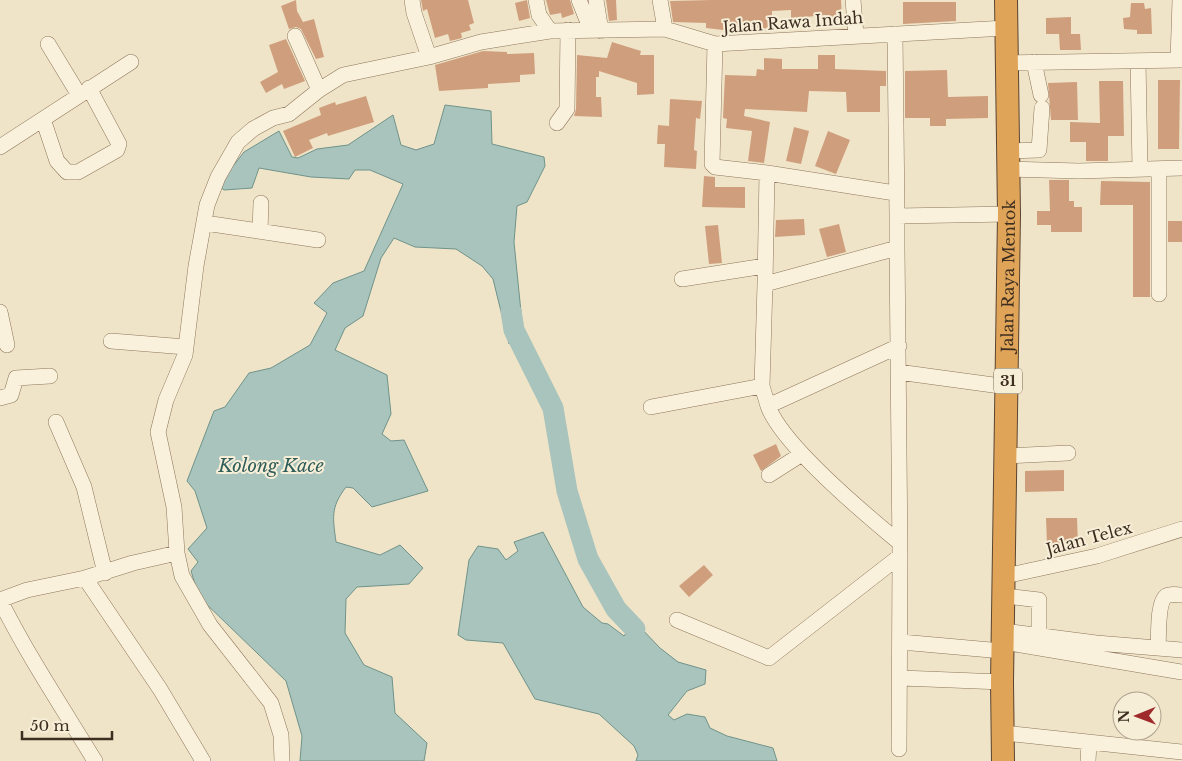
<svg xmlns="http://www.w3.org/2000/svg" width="1182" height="761" font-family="'Libre Baskerville',serif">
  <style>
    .water { fill: #a9c4bc; stroke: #6f938a }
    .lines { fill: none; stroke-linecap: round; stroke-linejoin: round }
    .river { stroke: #a9c4bc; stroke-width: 21 }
    .building { fill: #cf9f7d }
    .minor-casing { stroke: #8d765c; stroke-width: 16 }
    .highway-casing { stroke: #5b4430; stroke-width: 24 }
    .minor { stroke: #faf1dc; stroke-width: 15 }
    .highway { stroke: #e0a458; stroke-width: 22 }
    .labels { text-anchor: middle; stroke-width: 4; stroke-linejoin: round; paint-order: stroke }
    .shield { fill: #f7eed8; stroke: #756857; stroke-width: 1 }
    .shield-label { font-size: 15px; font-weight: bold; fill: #3d2e20 }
    .street-label { font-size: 16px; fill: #3d2e20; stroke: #f7eed8 }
    .water-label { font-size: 18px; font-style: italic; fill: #2f5d5a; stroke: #f7eed8 }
  </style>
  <rect width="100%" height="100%" fill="#f0e4c8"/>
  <path class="water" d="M445,105l46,6 1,33 52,13 1,9 -18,36 -10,4 -3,36 9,90 -14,12 -16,-65 -11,-13 -26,-17 -41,-2 -21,-9 -13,20 -18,58 -18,12 -10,22 52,25 4,39 -9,20 9,7 13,-1 24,51 -56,16 -19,-19 -7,-1c-16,21 -13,31 -10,55l44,13 20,-10 23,23 -14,16 -52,3 -11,12 -1,34 19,32 28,12 3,36 32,30 -3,18h-124l2,-25 -16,-55 -87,-84 -8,-26 7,-9 -10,-13 19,-21 -12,-37 -8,-10 27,-70 11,-4 24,-34 22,-5 39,-23 17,-32 -13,-10 19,-20 31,-12 39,-87 -33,-14h-15l-6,9 -38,-2 -52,-9 -7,20 -28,2 -6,-5 26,-33 35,-21 13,26 6,1 19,-9 31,-4 45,-30 8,30 15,5 18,-6z
    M543,532l40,75 19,16 6,1 16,12 4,-6 -16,-13 6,-13 42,44 18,14 28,8 -1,14 -18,7 -19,24 6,5 13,-6 18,3 5,11 17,8 46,12 4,13h-141l2,-6 -4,-9 -35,-32 -64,-15 -32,-56 -37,-3 -8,-5 11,-75 9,-14 20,3 8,11 12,-9 -4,-9z"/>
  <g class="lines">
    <path class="river" d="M511,311l3,19 39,78 14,83 21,68 28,50 19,20"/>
  </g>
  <path class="building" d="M296,0l1,11 6,11 11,-3 10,38 -8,2 -15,-30 -5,-2 -7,2 -8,-23z
    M421,0h47l6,23 -5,2 2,5 -10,3 1,5 -12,3 -2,-7 -13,4 -8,-29 -4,2z
    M527,0l3,18 -11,3 -4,-18z
    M546,0h24l4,14 -12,4 -1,-5 -11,2z
    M606,0h10l1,20 -8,1z
    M711,0h130l1,19 -16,1v-5l-21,2v3h-14v-10l-19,1v17l-49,2 -17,-2v-5l-33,-1 -3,-21z
    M903,2h53v19l-53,3z
    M1131,3h13l1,6 6,-1 1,26h-15v-4l-13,-1 -1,-11 7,-1z
    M1071,17v17h9l1,16h-21l-1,-16h-13v-16z
    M286,39l19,42 -21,8 -2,-5 -16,9 -6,-11 18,-10 -9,-27z
    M612,42l29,9 -1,4h14v39l-17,1v-12l-38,-12v6h-3v20h5l1,20 -28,-1 2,-7 1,-54 30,3z
    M483,51l24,1v2l27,-1 1,21 -15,1v7l-32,2v4l-49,3 -4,-26z
    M818,55h17v14l51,2v15h-6v26h-33l-1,-20 -37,-1 -2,21 -62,-3 -1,7 26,6 -6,41 -16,-2 4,-30 -26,-3 1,-9 -4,-1 2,-43 31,1 1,-7 7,1v-12l18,1v10h36z
    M947,70l1,27 40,-1v22l-42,1v7h-16v-8h-25v-47z
    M1158,80h22l-1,69h-21z
    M1099,81h24l1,55h-16v25h-22v-19h-16v-20l30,1z
    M1077,82l1,38h-27l-3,-37z
    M366,96l8,26 -46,14 -1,-3 -18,7 4,8 -18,9 -12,-26 38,-16 -2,-7 16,-6 1,3z
    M670,99l32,2 -2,18 -4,-1 -2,32 3,1 -1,18 -32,-2 1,-23h-8l1,-19 11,1z
    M794,127l15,4 -8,33 -15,-3z
    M828,131l22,9 -14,34 -21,-8z
    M704,176l11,1v10h30v21l-43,-1z
    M1049,180h20v21h5v6h8v25h-31v-7h-14v-14h13z
    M1101,181l49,1v115h-17v-92h-33z
    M804,219l1,16 -30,2 1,-17z
    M1168,221h14v21h-14z
    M839,224l7,28 -19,5 -8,-28z
    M718,225l4,38 -13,1 -4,-38z
    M776,444l5,12 -20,15 -8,-16z
    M1064,470v21l-39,1v-21z
    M1046,518h31l1,27h-31z
    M704,565l9,10 -24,22 -10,-11z"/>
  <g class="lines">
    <defs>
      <path id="minor" d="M412,0l2,13 15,44
        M536,0l3,15 11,16
        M579,0l12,30
        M596,0l5,31
        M660,0l5,29
        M853,0l3,35
        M895,34l2,182 112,-2
        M295,36l24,54
        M48,44l31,51
        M715,44l-3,120 3,3 52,6
        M1178,60l2,-60
        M1138,61l2,108
        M1034,62l7,33
        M1005,63l177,-3
        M43,119l14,42 10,11h11l39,-22 2,-6 -30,-56
        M557,123l10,-14 1,-79
        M0,147l131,-85
        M1008,151l31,-1 3,-42
        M1009,169l70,2 103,-3
        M897,216v32l-132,36 -3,102 6,20 131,-60
        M205,223l113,17
        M260,231l1,-28
        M682,279l83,-13
        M765,284l2,-111 128,20
        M1159,294v-125
        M0,312l7,33
        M111,341l75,6
        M898,372l110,15
        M0,398l11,-3 5,-17 34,-2
        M768,406c14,39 98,109 132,137
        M651,407l111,-21
        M56,422l28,65 21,86
        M1007,456l61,-3
        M769,475l33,-21
        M1005,576l92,-20 85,-27
        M85,578l75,111 43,72
        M1005,596l34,4v36
        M0,600c28,56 62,107 95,161
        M0,600l27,-10 58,-12 48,-15 44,-10
        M677,620l92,38 131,-102 -3,-308
        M1004,631l92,12 86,7
        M901,642l101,9
        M1003,642l179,30
        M1158,648c1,-12 -1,-45 8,-52 5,-3 11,-1 16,-1
        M901,678l101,4
        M1004,733l178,19
        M899,749l1,-193
        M282,761l-1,-26 -10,-32 -61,-78 -28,-49 -5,-23 -3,-46 -16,-75 8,-32 19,-45 11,-89 11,-61 11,-28 20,-35 15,-13 20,-11 16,-4 30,-24 24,-15 86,-18 52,-15 69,-11 115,-2 50,15 291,-16
        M1088,761l1,-18"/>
      <g id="highway">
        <path id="s1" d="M1003,761l-1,-79 7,-468 -3,-214"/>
      </g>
    </defs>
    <use href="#minor" class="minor-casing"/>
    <use href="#highway" class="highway-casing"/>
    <use href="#minor" class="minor"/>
    <use href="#highway" class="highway"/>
  </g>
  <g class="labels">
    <rect class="shield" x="994" y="368.5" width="28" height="25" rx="4"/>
    <g class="shield-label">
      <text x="1008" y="386">31</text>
    </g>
    <g class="street-label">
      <text transform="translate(793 22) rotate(-4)" y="6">Jalan Rawa Indah</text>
      <text dy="6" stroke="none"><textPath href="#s1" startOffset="485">Jalan Raya Mentok</textPath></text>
      <text transform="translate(1089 538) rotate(-15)" y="6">Jalan Telex</text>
    </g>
    <g class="water-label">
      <text x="271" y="472">Kolong Kace</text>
    </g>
  </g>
  <g transform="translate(1137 716) rotate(269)"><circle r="24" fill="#f7eed8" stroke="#ada18e"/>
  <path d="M0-4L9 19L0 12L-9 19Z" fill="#9e2a2b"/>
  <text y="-8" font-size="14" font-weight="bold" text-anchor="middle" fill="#3d2e20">N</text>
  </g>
  <path d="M22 731v8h90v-8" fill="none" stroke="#3d2e20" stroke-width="2.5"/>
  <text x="30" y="731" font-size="15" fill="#3d2e20" stroke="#f7eed8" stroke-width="4" paint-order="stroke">50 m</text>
</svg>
